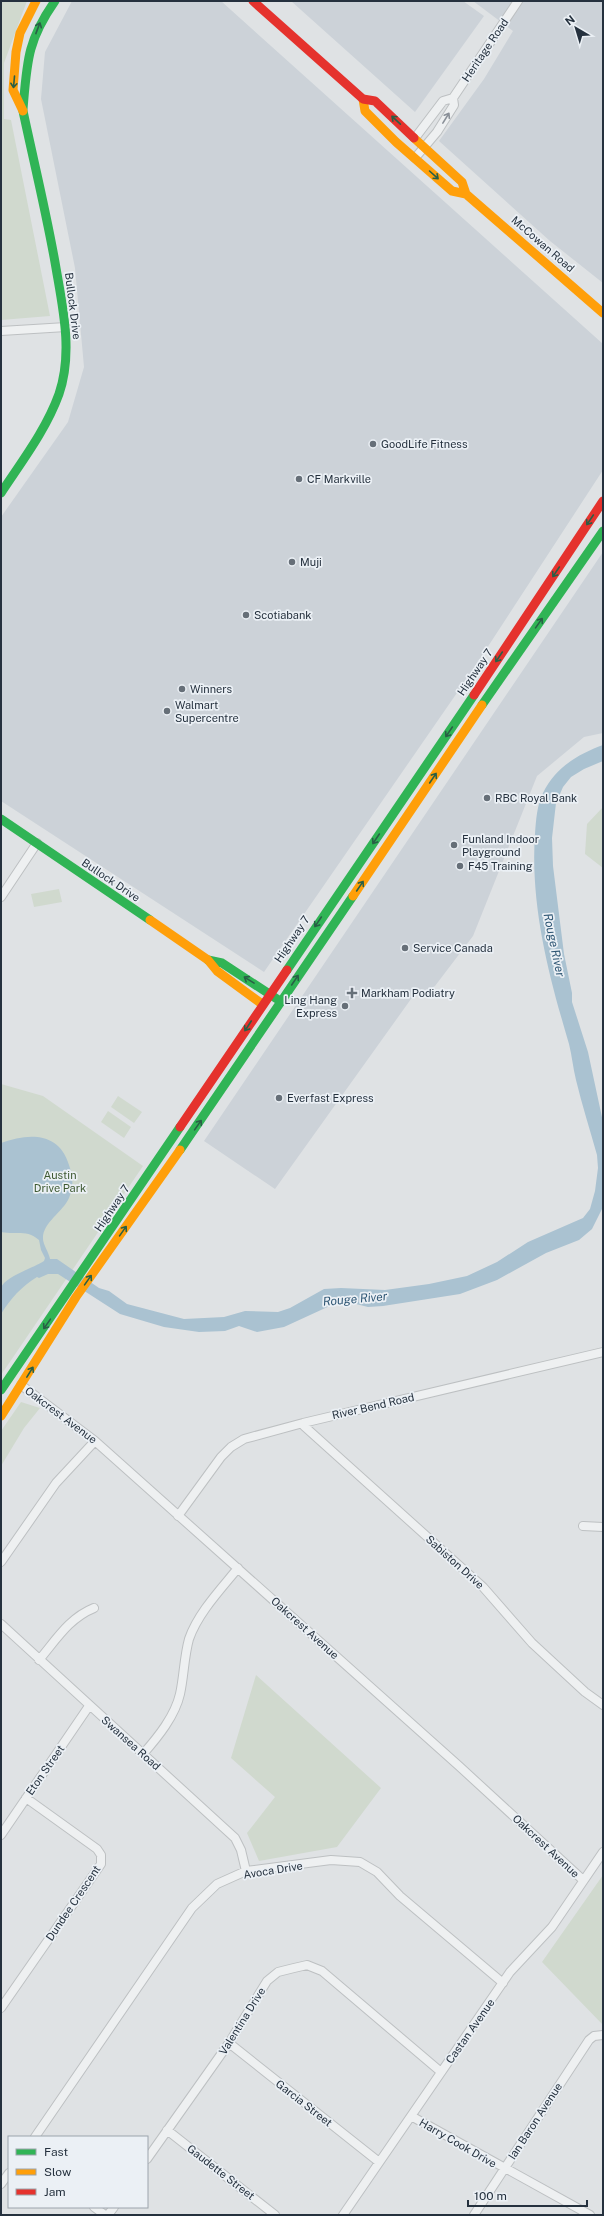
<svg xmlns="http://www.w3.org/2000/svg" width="604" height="2216" font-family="'Public Sans',sans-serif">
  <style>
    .built { fill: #ccd2d8 }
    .green { fill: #d0d9ce }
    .water { fill: #aac2d1 }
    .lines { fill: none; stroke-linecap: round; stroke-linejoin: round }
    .street-casing { stroke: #bdc0c2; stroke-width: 10 }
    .street { stroke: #eef0f1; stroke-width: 8 }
    .fast { stroke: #30b455; stroke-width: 9 }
    .slow { stroke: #ff9f0a; stroke-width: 9 }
    .jam { stroke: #e5322d; stroke-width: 9 }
    .oneway { stroke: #295f46 }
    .oneway2 { stroke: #8a9098 }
    .poi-dot { fill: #666f78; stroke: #ebf0f5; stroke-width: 1.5 }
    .labels { text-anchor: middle; stroke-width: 3.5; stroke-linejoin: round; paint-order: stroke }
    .street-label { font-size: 11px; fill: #25313e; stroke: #ebf0f5 }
    .poi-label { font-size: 11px; fill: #25313e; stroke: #ebf0f5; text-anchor: start }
    .park-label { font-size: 11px; fill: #3e5a32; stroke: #ebf0f5 }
    .water-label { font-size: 12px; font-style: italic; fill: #2d5573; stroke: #ebf0f5 }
  </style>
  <rect width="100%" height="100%" fill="#dfe2e4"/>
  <path class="built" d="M72,1h149l382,343v126l-133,204 -206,298 -263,-171v-284l67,-95 16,-55 -9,-99 -34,-169 4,-47z
    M291,1h172l21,15 -69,96z
    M473,1h130v282l-53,-42 -111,-100 45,-62 29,-48z
    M603,552v181l-19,4 -47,39 -64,160 -38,50 -24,13 -136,190 -71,-48z"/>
  <path class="green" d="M1,1h26l-23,62v56l7,1 39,196 -49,4z
    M603,807v61l-18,-14 2,-30z
    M59,889l3,13 -28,5 -3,-13z
    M1,1084l42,12 100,70 -142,209z
    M118,1096l24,16 -8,11 -23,-16z
    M108,1111l23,16 -7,11 -23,-16z
    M21,1402l19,6 -16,20 -23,38v-35z
    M256,1675l125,113 -44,59 -78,14 -12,-28 28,-36 -44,-39z
    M603,1875v150l-61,-63z"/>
  <path class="water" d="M603,745v16l-19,8 -13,8 -8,10 -7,16 -4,35 1,28 11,88 8,39v9l16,50 15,70v85l-11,22 -13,11 -33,13 -49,27 -37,14 -77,12 -15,1 -16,-4 -18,1 -50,23 -27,5 -18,-6 -14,5 -26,1 -35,-5 -44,-13 -62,-40h-10l-9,4 -2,-1c-16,10 -26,21 -36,37 0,-8 -1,-19 0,-26 4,-12 33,-20 43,-27l1,-3 -4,-8 -2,-10c-12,-11 -23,-5 -38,-8v-89c28,-10 58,-11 68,22 4,12 5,21 0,33 -6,14 -27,25 -26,41 0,5 6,14 7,20h7l42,29 10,3 18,13 57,15 40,-2 21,-6 33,1 12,-4 34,-19 17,-1 44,2 44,-6 38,-8 30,-14 31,-20 55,-24 7,-9 5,-18 3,-23 -1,-13c-7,-25 -15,-50 -21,-75 -3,-12 -4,-24 -7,-36 -20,-68 -39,-138 -34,-210 1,-14 2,-29 8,-41 12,-25 35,-39 60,-48z"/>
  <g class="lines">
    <defs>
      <path id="street" d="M415,138l28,-37 10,-3 65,-97
        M415,158l22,-26 17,-27 -1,-7
        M1,331l65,-4
        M1,897l36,-54
        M21,1385l74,56 364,325 124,114
        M303,1423l1,3 179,161 49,56 53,49 18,13
        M178,1516l43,-59 10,-10 13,-8 59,-16 300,-71
        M583,1526l20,1
        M1,1562l55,-79 39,-42
        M1,1624l234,214 6,12 5,21
        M39,1660c17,-20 30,-42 55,-52
        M143,1754c15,-17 32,-38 37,-60 4,-18 4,-37 9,-55 9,-26 32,-50 49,-71
        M1,1835l88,-129
        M1,2008l100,-144v-9l-4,-6 -71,-51
        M229,2043l150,119
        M411,2116l179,99
        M167,2130l108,85
        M35,2137l157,-229 25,-24 29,-13 85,-11 29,2 17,10 23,24 103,87
        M147,2159l82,-116 38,-62 11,-9 16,-4 13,-3 15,6 119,101
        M1,2184l8,-11
        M94,2207l11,8
        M108,2215l6,-8
        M343,2215l167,-243 42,-45 51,-75
        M474,2215l115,-175 5,-4 9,-1"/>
    </defs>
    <use href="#street" class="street-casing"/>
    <use href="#street" class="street"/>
    <path class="fast" d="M23,109c4,-47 4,-68 32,-108
      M1,493c21,-32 45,-63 58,-99 14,-41 4,-85 -3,-126 -9,-53 -22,-105 -33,-157
      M482,705l121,-174
      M1,819l149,101
      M208,960l14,3 55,36
      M287,970l187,-275
      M180,1150l173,-254
      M1,1390l179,-263"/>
    <path class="slow" d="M363,99l2,12 31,31 56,49 14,3 137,119
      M23,111l-10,-21 3,-38 4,-19 16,-32
      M414,138l48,44 4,12
      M353,896l129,-191
      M150,920l58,40 9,11 45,33
      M1,1416l75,-119 104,-147"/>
    <path class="jam" d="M253,1l110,98 12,2 39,37
      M474,695l129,-194
      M180,1127l107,-157"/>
  </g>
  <defs><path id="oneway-shaft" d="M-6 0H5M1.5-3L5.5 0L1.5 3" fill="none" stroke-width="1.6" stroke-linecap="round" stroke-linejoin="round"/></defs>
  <g class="oneway">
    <use href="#oneway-shaft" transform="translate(38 28) rotate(-69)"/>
    <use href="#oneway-shaft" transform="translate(14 82) rotate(95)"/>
    <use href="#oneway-shaft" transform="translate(396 120) rotate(-137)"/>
    <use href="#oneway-shaft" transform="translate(434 175) rotate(42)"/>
    <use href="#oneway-shaft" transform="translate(590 520) rotate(124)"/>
    <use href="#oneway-shaft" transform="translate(556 572) rotate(124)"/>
    <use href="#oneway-shaft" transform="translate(539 623) rotate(-55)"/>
    <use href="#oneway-shaft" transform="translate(499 657) rotate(124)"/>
    <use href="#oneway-shaft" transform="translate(449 732) rotate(124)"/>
    <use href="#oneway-shaft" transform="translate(433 778) rotate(-56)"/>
    <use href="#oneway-shaft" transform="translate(376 839) rotate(124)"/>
    <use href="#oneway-shaft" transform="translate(360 886) rotate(-56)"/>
    <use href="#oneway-shaft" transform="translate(318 922) rotate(124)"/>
    <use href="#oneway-shaft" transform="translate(249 980) rotate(-148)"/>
    <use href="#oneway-shaft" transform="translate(295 980) rotate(-56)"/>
    <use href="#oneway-shaft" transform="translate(248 1026) rotate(123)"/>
    <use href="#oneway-shaft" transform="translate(198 1125) rotate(-55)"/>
    <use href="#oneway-shaft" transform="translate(123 1231) rotate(-55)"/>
    <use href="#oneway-shaft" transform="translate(88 1280) rotate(-55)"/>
    <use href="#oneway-shaft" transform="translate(47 1324) rotate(125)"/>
    <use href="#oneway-shaft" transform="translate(30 1372) rotate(-58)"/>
  </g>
  <use class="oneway2" href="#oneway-shaft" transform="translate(446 118) rotate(-58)"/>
  <g class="poi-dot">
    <circle cx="373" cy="444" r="4"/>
    <circle cx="299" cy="479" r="4"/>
    <circle cx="292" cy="562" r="4"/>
    <circle cx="246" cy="615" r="4"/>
    <circle cx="182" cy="689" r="4"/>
    <circle cx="167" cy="711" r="4"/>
    <circle cx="487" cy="798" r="4"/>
    <circle cx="454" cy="845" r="4"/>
    <circle cx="460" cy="866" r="4"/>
    <circle cx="405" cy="948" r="4"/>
    <path d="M350 987h4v4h4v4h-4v4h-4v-4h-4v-4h4z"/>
    <circle cx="345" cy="1006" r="4"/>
    <circle cx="279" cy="1098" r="4"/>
  </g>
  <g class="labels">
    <g class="street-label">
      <text transform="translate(485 50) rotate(-56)" y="4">Heritage Road</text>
      <text transform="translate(543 244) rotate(41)" y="4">McCowan Road</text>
      <text transform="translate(73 306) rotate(83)" y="4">Bullock Drive</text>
      <text transform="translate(475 672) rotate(-56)" y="4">Highway 7</text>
      <text transform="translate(111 880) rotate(34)" y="4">Bullock Drive</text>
      <text transform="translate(292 939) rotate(-56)" y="4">Highway 7</text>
      <text transform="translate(112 1208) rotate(-56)" y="4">Highway 7</text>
      <text transform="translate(373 1406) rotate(-13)" y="4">River Bend Road</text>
      <text transform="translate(61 1415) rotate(37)" y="4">Oakcrest Avenue</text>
      <text transform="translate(455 1562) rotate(42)" y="4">Sabiston Drive</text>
      <text transform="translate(305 1628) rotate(42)" y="4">Oakcrest Avenue</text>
      <text transform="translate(131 1743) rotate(42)" y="4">Swansea Road</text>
      <text transform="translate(45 1770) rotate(-55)" y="4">Eton Street</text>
      <text transform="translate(546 1846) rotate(43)" y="4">Oakcrest Avenue</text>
      <text transform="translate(273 1870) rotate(-9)" y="4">Avoca Drive</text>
      <text transform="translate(73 1903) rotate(-56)" y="4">Dundee Crescent</text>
      <text transform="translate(242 2021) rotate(-58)" y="4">Valentina Drive</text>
      <text transform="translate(470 2031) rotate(-55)" y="4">Castan Avenue</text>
      <text transform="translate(304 2103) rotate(38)" y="4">Garcia Street</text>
      <text transform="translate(535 2121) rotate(-57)" y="4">Ian Baron Avenue</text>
      <text transform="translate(458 2143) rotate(30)" y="4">Harry Cook Drive</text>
      <text transform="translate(221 2172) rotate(38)" y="4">Gaudette Street</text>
    </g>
    <g class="poi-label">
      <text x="381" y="448">GoodLife Fitness</text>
      <text x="307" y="483">CF Markville</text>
      <text x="300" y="566">Muji</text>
      <text x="254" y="619">Scotiabank</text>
      <text x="190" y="693">Winners</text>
      <text x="175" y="709">Walmart<tspan x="175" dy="13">Supercentre</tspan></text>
      <text x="495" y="802">RBC Royal Bank</text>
      <text x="462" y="843">Funland Indoor<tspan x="462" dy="13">Playground</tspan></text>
      <text x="468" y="870">F45 Training</text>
      <text x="413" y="952">Service Canada</text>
      <text x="361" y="997">Markham Podiatry</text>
      <text x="337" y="1004" text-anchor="end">Ling Hang<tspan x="337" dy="13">Express</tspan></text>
      <text x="287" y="1102">Everfast Express</text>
    </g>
    <g class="park-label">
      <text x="60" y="1179">Austin<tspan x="60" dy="13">Drive Park</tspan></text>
    </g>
    <g class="water-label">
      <text transform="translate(554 945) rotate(78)" y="4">Rouge River</text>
      <text transform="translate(355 1299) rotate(-5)" y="4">Rouge River</text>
    </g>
  </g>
  <rect width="604" height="2216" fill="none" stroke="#25313e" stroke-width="4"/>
  <rect x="8" y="2136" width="140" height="72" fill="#ebf0f5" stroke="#9ca4ac"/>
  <rect x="16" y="2149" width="20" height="6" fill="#30b455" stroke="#9ca4ac"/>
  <text x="44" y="2156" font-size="12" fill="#25313e">Fast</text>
  <rect x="16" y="2169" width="20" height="6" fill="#ff9f0a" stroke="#9ca4ac"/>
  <text x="44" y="2176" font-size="12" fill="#25313e">Slow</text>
  <rect x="16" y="2189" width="20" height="6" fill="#e5322d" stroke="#9ca4ac"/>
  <text x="44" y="2196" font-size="12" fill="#25313e">Jam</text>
  <g transform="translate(576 28) rotate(322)" stroke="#ebf0f5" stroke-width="3" paint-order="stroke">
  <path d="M0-3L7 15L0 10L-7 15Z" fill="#25313e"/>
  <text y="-6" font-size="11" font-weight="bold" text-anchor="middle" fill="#25313e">N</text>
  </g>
  <path d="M468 2200v6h119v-6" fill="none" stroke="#25313e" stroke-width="2"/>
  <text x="474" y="2200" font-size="12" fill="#25313e" stroke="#ebf0f5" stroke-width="3" paint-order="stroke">100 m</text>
</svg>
